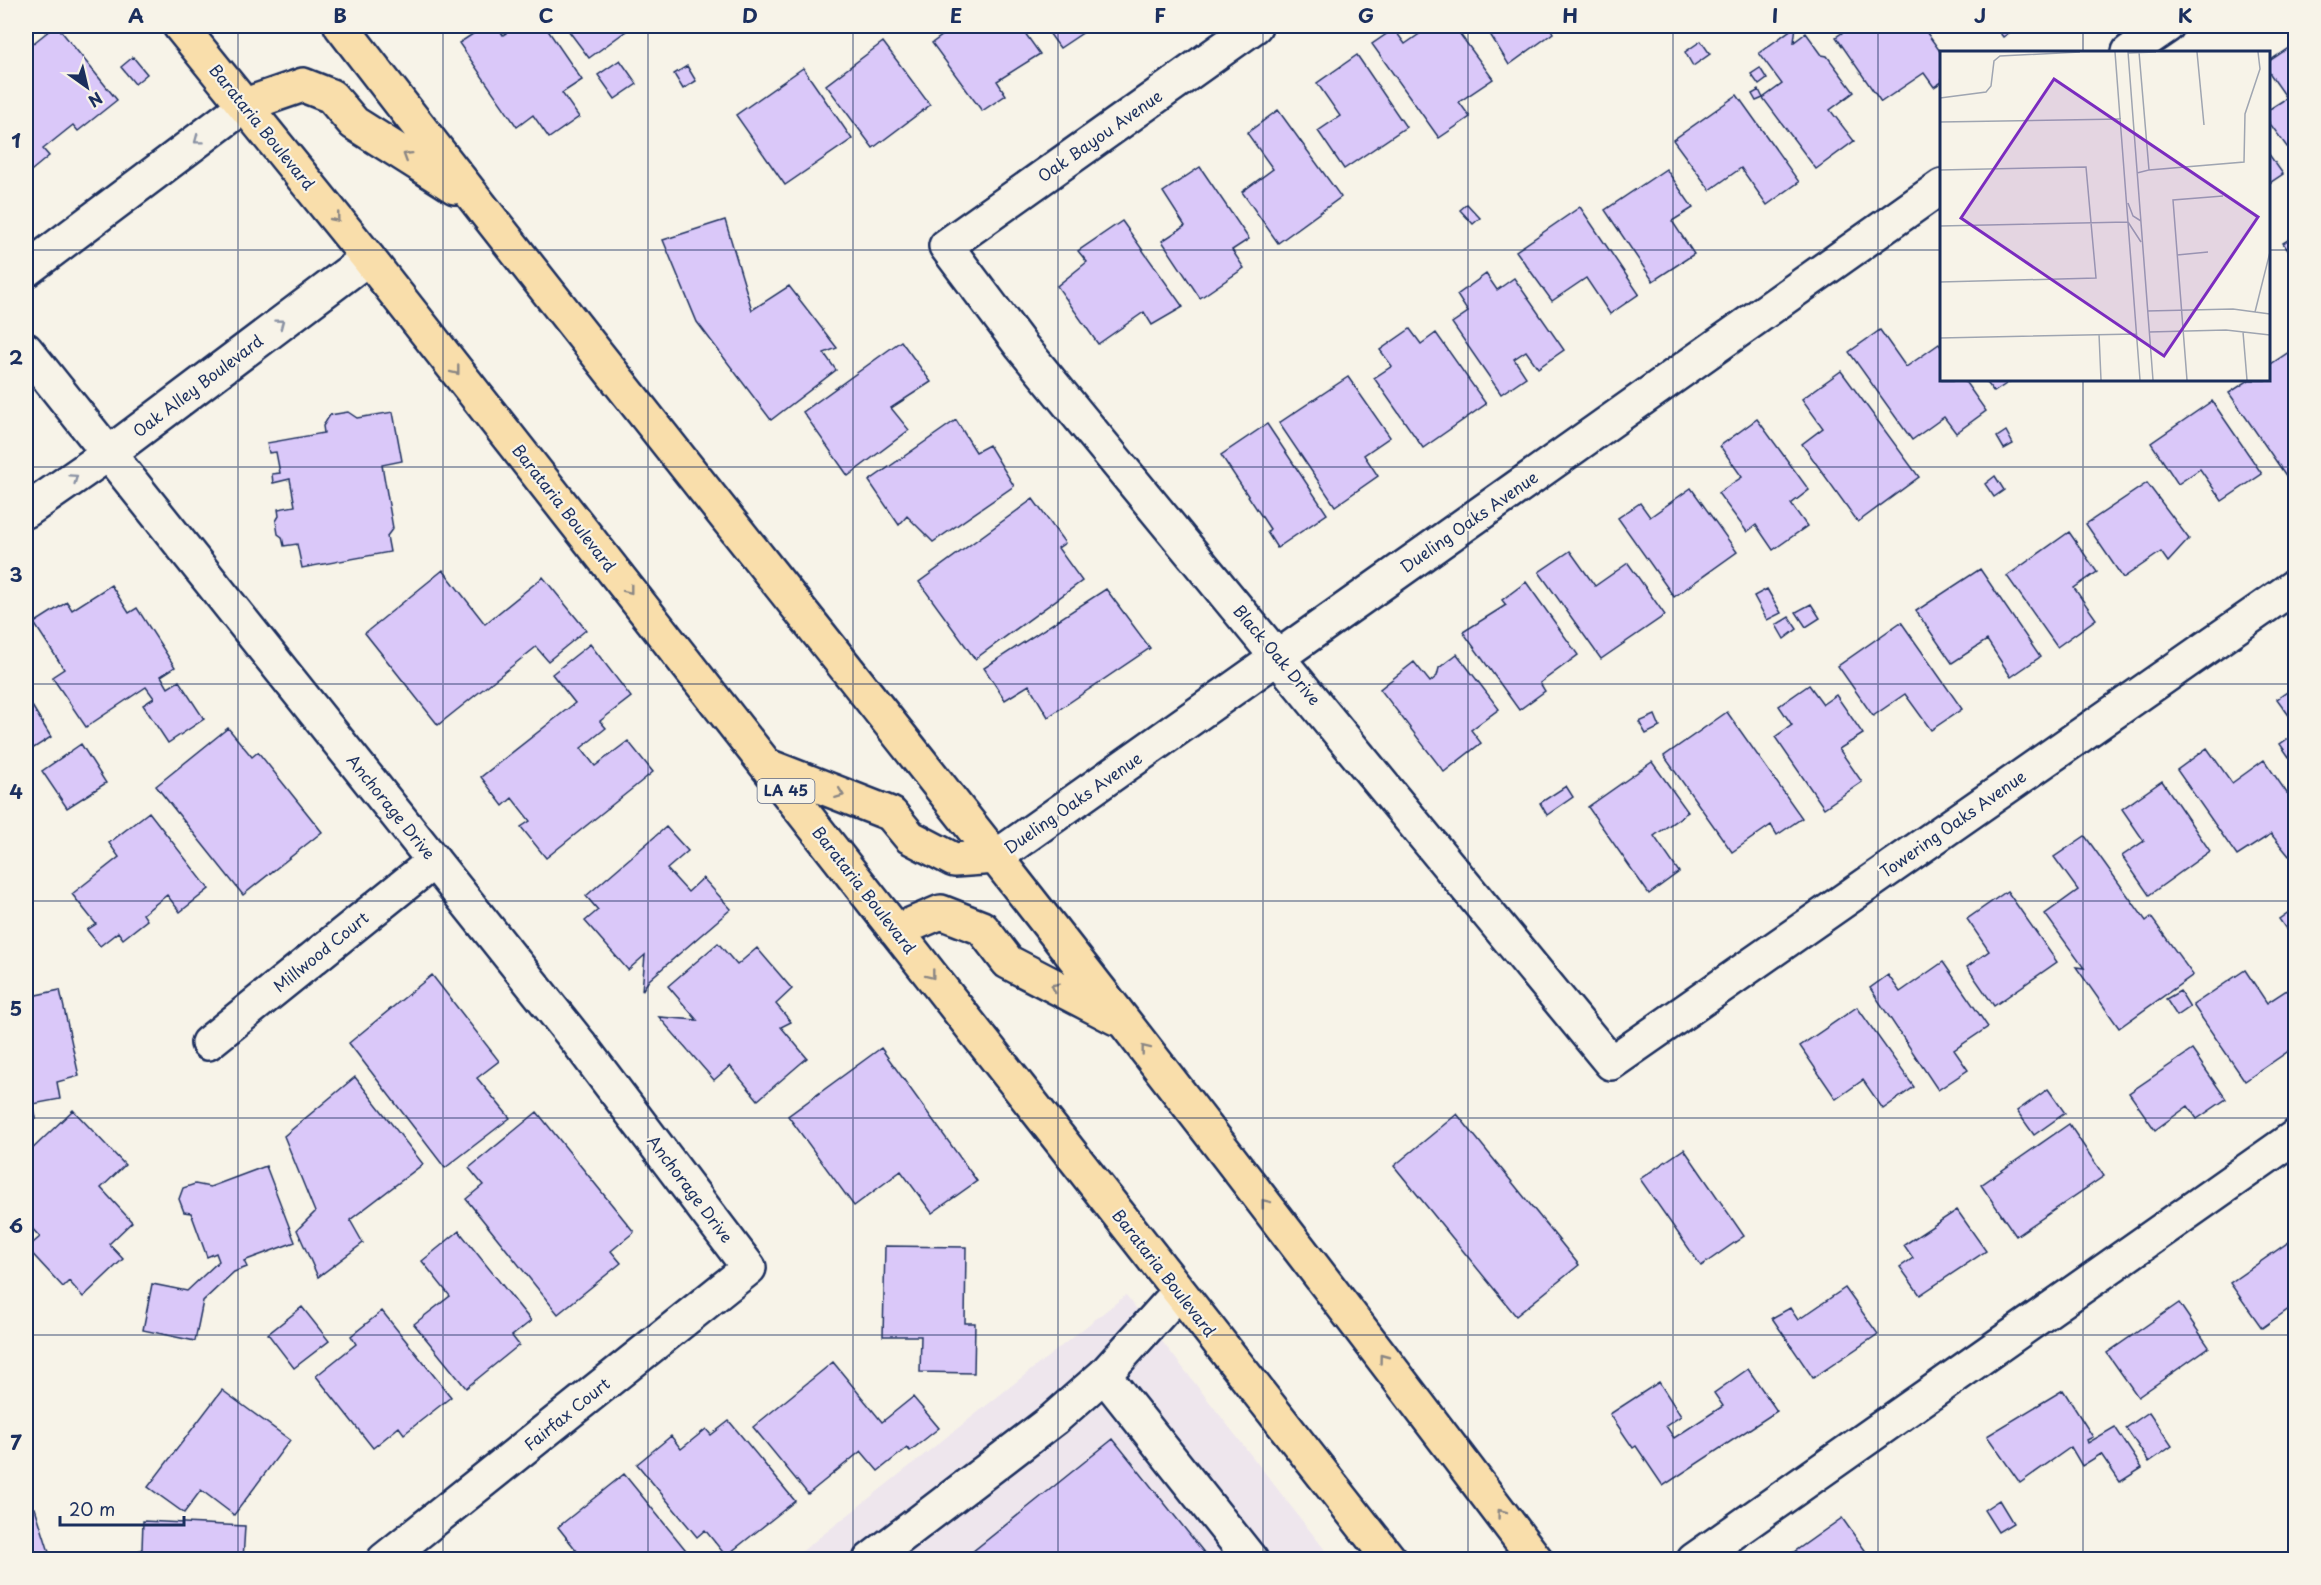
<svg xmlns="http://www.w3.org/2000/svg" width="2321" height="1585" font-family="'Playpen Sans',sans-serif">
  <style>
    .built { fill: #eee6ed }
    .building { fill: #dac8f9; stroke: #1b2f5e; stroke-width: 1.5 }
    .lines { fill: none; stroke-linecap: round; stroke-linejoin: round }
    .minor-casing { stroke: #1b2f5e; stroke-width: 38 }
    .major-casing { stroke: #1b2f5e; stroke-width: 38 }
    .minor { stroke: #f7f3e8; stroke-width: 33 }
    .major { stroke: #f9deab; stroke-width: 33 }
    .oneway { stroke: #8991a3 }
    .oneway2 { stroke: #8a8684 }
    .grid { fill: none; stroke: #1b2f5e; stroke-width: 1.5; stroke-opacity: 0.55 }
    .labels { text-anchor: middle; stroke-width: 4.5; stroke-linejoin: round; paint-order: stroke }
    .shield { fill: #f7f3e8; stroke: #5d6a87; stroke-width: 1.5 }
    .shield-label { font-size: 15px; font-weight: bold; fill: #1b2f5e }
    .street-label { font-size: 16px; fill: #1b2f5e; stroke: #f7f3e8 }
    .inset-road { fill: none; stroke: #9fa5b1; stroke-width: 1.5 }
    .view { fill: #7b2cbf; fill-opacity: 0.15; stroke: #7b2cbf; stroke-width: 3 }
    .inset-edge { fill: none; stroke: #1b2f5e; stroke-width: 3 }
    .neatline { fill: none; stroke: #1b2f5e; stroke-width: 2 }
    .grid-label { font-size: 20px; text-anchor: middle; font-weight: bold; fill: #1b2f5e }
  </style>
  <rect width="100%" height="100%" fill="#f7f3e8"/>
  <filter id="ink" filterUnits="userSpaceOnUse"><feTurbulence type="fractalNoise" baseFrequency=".0167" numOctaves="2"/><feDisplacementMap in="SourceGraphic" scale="12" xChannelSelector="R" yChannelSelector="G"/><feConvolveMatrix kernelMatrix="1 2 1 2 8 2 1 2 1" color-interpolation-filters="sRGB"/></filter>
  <g filter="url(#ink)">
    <path class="built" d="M1126,1295l206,264 -541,1z"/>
    <path class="building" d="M55,26h2l60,74 -39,31 -5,-6 -30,24 6,7 -23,19v-126z
      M485,26h12l6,9 14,-9h28l37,54 -20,13 17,24 -30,21 -16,-23 -16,12 -58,-84z
      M565,26h68l-44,32z
      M956,26h64l20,28 -43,27 9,14 -24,16 -50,-68z
      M1044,26h49l-33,22z
      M1431,26h23l39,53 -34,23 11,15 -31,21 -67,-94 22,-15 11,15z
      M1485,26h64l4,7 -44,32z
      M1796,26l-2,16 12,-9 16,22 5,1 27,36 -24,18 24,31 -38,28 -53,-71 19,-14 -23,-31z
      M1852,26h70l20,28v28l-8,5 -10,-14 -43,29 -45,-65z
      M1995,26h24l-16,11z
      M1701,41l9,13 -17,12 -8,-14z
      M883,42l47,63 -57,43 -47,-63z
      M2296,43v116l-28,-38v-11l19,-12 -19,-27v-9z
      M1357,55l49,72 -62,42 -26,-38 22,-15 -23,-33z
      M133,57l14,17 -12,10 -14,-17z
      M620,60l17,24 -22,15 -17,-24z
      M687,66l9,15 -13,8 -9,-15z
      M803,68l49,71 -67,46 -49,-70z
      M1760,68l7,11 -8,6 -8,-11z
      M1759,90l4,8 -7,3 -4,-7z
      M1737,95l62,87 -32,23 -26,-37 -31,22 -37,-50z
      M1278,110l63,87 -63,46 -36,-51 31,-23 -26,-36z
      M2268,153l15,21 -15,10z
      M1200,167l49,72 -17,11 12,18 -44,30 -38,-57 23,-15 -22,-34z
      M1666,169l27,39 -21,13 22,33 -41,27 -48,-71z
      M1467,204l13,14 -7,6 -13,-14z
      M1580,207l59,87 -29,20 -24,-36 -34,23 -36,-50z
      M725,220l27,90 37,-24 48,62 -13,5 12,17 -65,50 -74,-98 -34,-82z
      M1122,221l61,86 -31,18 -8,-13 -46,32 -41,-58 30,-24 -9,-11z
      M2296,235v18l-4,3 -9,-13z
      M1486,274l11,16 17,-12 50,72 -26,18 -12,-17 -12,8 12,18 -25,17 -49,-71 16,-11 -11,-17z
      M1410,329l11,15 15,-11 50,71 -63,44 -49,-70 18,-12 -12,-16z
      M1880,330l26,37 33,-23 3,4v32h22l22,31 -30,22 -12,-16 -32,23 -63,-88z
      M901,341l30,41 -40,26 18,22 -61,46 -45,-64z
      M2292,350l4,5v65l-4,2 4,5v49l-7,4 -60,-87 20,-13h19v-14z
      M1841,371l78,106 -61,45 -56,-78 21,-16 -21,-29z
      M1348,377l42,60 -26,18 14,21 -43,30 -56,-83z
      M1985,380h27l-18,12z
      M2212,401l50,73 -40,27 -22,-32 -22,15 -27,-41z
      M348,412l9,6 36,-6 9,49 -20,4 11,63 -6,8 3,16 -88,16 -5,-24 -13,2 -2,-9 -4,-3 -2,-13 3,-5 -1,-7 17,-3 -5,-27 -17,4 -1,-9 8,-1 -4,-21 -7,1 -2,-10 57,-10 -1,-7 7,-11z
      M1757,419l52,71 -18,14 16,22 -34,24 -17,-25 -9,7 -29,-39 24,-16 -22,-31z
      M956,420l20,32 13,-7 25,41 -81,56 -26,-26 -8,9 -30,-44z
      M1267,424l60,90 -50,34 -10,-16 3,-3 -49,-74z
      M2006,431l7,13 -9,5 -7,-12z
      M1995,476l9,14 -10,7 -9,-13z
      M2147,483l42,56 -21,23 -7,-10 -38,26 -37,-54z
      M1691,488l46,64 -63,45 -56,-79 22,-15 10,14z
      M1033,499l32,44 -7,5 24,33 -107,78 -56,-77z
      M2069,532l28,40 -23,16 22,31 -39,28 -50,-71z
      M1570,551l25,35 33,-23 37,52 -64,44 -62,-87z
      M1980,569l60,88 -29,20 -24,-37 -35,23 -36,-52z
      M443,570l42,54 58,-47 43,53 -38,31 -12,-14 -98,78 -73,-92z
      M1526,582l52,73 -38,28 5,8 -26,19 -56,-78 43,-27 -4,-5z
      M111,585l18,28 8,-5 38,59 -14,9 7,12 11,-7 25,38 -36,24 -25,-38 11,-7 -8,-11 -60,40 -34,-50 12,-8 -30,-46 33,-21 5,8z
      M1106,589l44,59 -102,69 -19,-32 -24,15 -21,-32z
      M1767,589l14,24 -14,7 -13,-24z
      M1811,604l9,14 -14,9 -10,-15z
      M1789,617l8,12 -13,10 -8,-14z
      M1901,622l61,87 -31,21 -26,-36 -32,22 -35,-50z
      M590,644l41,53 -31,24 6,7 -25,20 14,18 33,-25 25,31 -107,86 -25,-31 9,-6 -18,-23 -9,8 -22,-29 94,-74 -23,-29z
      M1457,654l42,55 -28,21 10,13 -37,29 -64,-83 34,-27 16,20 7,-6 2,-8z
      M1809,685l14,19 13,-9 27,39 -24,15 23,33 -38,26 -49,-71 17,-12 -13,-19z
      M2296,686v39l-19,-26z
      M26,696l25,41 -25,16z
      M1727,712l75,106 -25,17 -6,-10 -39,27 -68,-96z
      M1655,715l5,12 -14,7 -7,-12z
      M228,728l24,29 6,-5 64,80 -79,63 -87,-109z
      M2296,733v34l-16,-23z
      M81,744l25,39 -39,25 -25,-37z
      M2207,748l25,35 32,-23 32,46v45l-7,5 -18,-22 -34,22 -60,-86z
      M1652,762l36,50 -34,24 25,36 -30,22 -61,-87z
      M2162,781l48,70 -61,44 -27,-39 22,-15 -22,-32z
      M1566,786l7,11 -26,18 -7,-12z
      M149,812l60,77 -29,23 -13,-17 -24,19 4,6 -24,19 -5,-7 -18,14 -13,-16 9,-6 -24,-30 47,-37 -10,-14z
      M666,827l22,24 -21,18 21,23 15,-14 28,31 -82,71 -7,11 3,-36 -17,15 -43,-49 13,-11 -12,-14z
      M2085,836l61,85 5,-4 42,58 -74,53 -43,-61 8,1 -39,-54 33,-24 -24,-33z
      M2007,891l50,71 -63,44 -27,-39 22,-16 -22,-32z
      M2296,907v36l-17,-24z
      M718,943l19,22 20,-17 35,41 -16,15 15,18 -10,5 26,31 -49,42 -28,-34 -16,14 -55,-63 38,3 -29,-34z
      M1943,962l45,65 -34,23 14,20 -30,20 -68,-102 18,-13 12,17z
      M2245,970l22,33 29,-19v62l-51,35 -52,-76z
      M432,975l67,86 -22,17 33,40 -65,50 -96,-125z
      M60,990l19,86 -22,6 3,17 -27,5 3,14 -10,3v-127l10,-3v4z
      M2180,991l10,16 -13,9 -11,-17z
      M1857,1007l57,80 -31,22 -20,-29 -27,19 -36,-53z
      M881,1048l96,133 -45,32 -31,-42 -47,35 -66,-90z
      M2192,1050l34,49 -29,20 -9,-13 -33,24 -26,-37z
      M355,1077l68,87 -73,56 13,23 -45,34 -21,-47 18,-18 -31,-76z
      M2048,1089l17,24 -31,22 -17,-24z
      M73,1110l52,55 -24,23 31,34 -23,22 14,15 -40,38 -14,-16 -6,6 -36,-39 13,-11 -14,-15v-67z
      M537,1112l97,120 -23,19 10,12 -63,51 -92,-115 17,-14 -14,-17z
      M1457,1114l122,151 -63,51 -122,-150z
      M2069,1124l35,52 -88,60 -35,-51z
      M1684,1149l60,87 -43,30 -61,-87z
      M266,1166l29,76 -51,19 3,6 -13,5 -31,29 -8,40 -52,-11 9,-46 35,7 32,-30 -3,-8 -9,4 -16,-44 -7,-1 -5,-13 4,-11 12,-4 15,3z
      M1957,1210l29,41 -66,44 -20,-28 13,-9 -9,-13z
      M459,1231l72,90 -19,15 7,9 -53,43 -52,-64 36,-28 -28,-35z
      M2296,1237v67l-34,24 -32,-45z
      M885,1246l81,1 -1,76h10l-1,50 -54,-1 1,-36h-38z
      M1845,1288l33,46 -65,44 -41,-60 18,-10 8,12z
      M2179,1303l30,44 -71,50 -31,-44z
      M302,1307l27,34 -35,27 -26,-34z
      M382,1311l69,86 -47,37 -5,-7 -26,21 -57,-72 40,-32 -5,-8z
      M833,1362l49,60 31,-25 26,31 -29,23 -3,-3 -29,23 -17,-20 -53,43 -55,-67z
      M1748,1369l29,42 -114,75 -27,-40 -3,2 -23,-34 49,-32 22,34 -15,10 8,12 49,-32 -9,-13z
      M222,1390l68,50 -56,75 -33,-25 -17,23 -36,-26z
      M2063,1390l30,47 -6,3 1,3 27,-16 27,41 -22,14 -19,-28 -19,12 -11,-19 -51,36 -33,-47z
      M2149,1412l23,34 -23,16 -23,-34z
      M729,1421l66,80 -69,55 -21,-26 -8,7 -60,-73 34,-28 10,13 25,-20 5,6z
      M1113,1439l97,121h-248z
      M624,1474l70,86h-110l-26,-33z
      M1999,1500l14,23 -15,9 -14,-22z
      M35,1508l14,44 -23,7v-48z
      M1842,1518l30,42h-83l-2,-3z
      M143,1521l102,5 -2,34h-121l20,-11z"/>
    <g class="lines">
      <defs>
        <path id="minor" d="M1255,26l-309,220 76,101 589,716 685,-478
          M2129,52l38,-26
          M26,270l219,-165
          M26,350l553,693 170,225 -365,292
          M26,511l82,-57 260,-196
          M996,857l946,-671
          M208,1043l226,-182
          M1179,1292l-75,83 147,185
          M870,1560l184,-141 50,-44
          M1694,1560l602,-424"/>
        <path id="major" d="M180,26l188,232 1022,1302
          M341,26c214,279 435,552 653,829 183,233 363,468 542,705
          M245,105l58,-20 28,11 23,27 101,64
          M768,766l123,48 19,23 44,23 42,-3
          M896,931l45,-19 41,16 26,34 108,56"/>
      </defs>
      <use href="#minor" class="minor-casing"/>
      <use href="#major" class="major-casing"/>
      <use href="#minor" class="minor"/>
      <use href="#major" class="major"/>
    </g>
    <defs><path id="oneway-chevron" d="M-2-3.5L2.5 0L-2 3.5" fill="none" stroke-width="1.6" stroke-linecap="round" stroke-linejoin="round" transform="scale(1.5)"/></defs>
    <g class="oneway">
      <use href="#oneway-chevron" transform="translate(198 140) rotate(143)"/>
      <use href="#oneway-chevron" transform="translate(280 323) rotate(-37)"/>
      <use href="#oneway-chevron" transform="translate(74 478) rotate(-35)"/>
    </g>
    <g class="oneway2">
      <use href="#oneway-chevron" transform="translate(407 156) rotate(-148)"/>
      <use href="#oneway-chevron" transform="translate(336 218) rotate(51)"/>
      <use href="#oneway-chevron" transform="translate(456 371) rotate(52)"/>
      <use href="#oneway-chevron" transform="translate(629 590) rotate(52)"/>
      <use href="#oneway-chevron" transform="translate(840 794) rotate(21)"/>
      <use href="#oneway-chevron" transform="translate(931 975) rotate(52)"/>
      <use href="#oneway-chevron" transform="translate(1055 987) rotate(-153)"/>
      <use href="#oneway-chevron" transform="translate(1145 1049) rotate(-128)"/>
      <use href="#oneway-chevron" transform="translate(1265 1203) rotate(-128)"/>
      <use href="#oneway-chevron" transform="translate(1383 1358) rotate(-127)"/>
      <use href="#oneway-chevron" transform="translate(1501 1513) rotate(-127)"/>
    </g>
  </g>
  <path class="grid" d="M238,26v1534M443,26v1534M648,26v1534M853,26v1534M1058,26v1534M1263,26v1534M1468,26v1534M1673,26v1534M1878,26v1534M2083,26v26M26,250h1916M2268,250h28M2083,380v1180M26,467h2270M26,684h2270M26,901h2270M26,1118h2270M26,1335h2270"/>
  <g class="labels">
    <rect class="shield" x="757.5" y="779" width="57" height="24" rx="4.5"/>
    <g class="shield-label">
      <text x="786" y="796">LA 45</text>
    </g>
    <g class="street-label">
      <text transform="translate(262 127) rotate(51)" y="6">Barataria Boulevard</text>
      <text transform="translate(1100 136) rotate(-35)" y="6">Oak Bayou Avenue</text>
      <text transform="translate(198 386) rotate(-37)" y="6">Oak Alley Boulevard</text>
      <text transform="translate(564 508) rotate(52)" y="6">Barataria Boulevard</text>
      <text transform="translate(1469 522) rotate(-35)" y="6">Dueling Oaks Avenue</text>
      <text transform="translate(1277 655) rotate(50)" y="6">Black Oak Drive</text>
      <text transform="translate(1073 803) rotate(-35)" y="6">Dueling Oaks Avenue</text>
      <text transform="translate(391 807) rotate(51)" y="6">Anchorage Drive</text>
      <text transform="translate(1953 824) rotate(-35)" y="6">Towering Oaks Avenue</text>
      <text transform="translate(864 890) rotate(52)" y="6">Barataria Boulevard</text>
      <text transform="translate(321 952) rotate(-39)" y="6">Millwood Court</text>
      <text transform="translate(690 1189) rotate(53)" y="6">Anchorage Drive</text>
      <text transform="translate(1164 1273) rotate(52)" y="6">Barataria Boulevard</text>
      <text transform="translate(567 1414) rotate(-39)" y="6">Fairfax Court</text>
    </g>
  </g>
  <g transform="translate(1940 51)">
    <rect width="330" height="330" fill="#f7f3e8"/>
    <path class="inset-road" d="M175,1l25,328M188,1l25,328M257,1l7,73M188,2l28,-1M0,47l46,-6 5,-6 3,-25 6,-5 80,-4M0,71l181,-3M0,119l146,-3 10,111 -156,4M209,119l95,-8 1,-48 15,-45 -2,-17M197,122l12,-3 -10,-118M188,152l5,13 8,5M188,171l13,20M0,175l188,-4M237,204l31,-3M207,260l86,-2 37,5M315,261l15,-60M209,281l77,-2 44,5M303,281l4,48M159,283l2,46M0,287l196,-4M247,329l-14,-180 50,-4"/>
    <path class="view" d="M114,28l204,138 -94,139 -203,-138z"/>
    <rect width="330" height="330" class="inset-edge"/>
  </g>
  <rect width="2321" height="1585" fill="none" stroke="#f7f3e8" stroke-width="66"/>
  <g transform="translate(87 87) rotate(146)" stroke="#f7f3e8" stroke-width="4.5" paint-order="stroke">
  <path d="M0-4.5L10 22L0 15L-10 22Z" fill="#1b2f5e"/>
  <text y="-9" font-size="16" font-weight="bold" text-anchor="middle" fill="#1b2f5e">N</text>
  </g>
  <path d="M60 1516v9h124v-9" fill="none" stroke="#1b2f5e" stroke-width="3"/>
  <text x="69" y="1516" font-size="18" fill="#1b2f5e" stroke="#f7f3e8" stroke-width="4.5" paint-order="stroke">20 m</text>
  <rect x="33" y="33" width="2255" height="1519" class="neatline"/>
  <g class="grid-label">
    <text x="136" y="23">A</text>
    <text x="340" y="23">B</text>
    <text x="546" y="23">C</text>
    <text x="750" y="23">D</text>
    <text x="956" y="23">E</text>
    <text x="1160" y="23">F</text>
    <text x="1366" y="23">G</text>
    <text x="1570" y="23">H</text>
    <text x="1775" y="23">I</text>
    <text x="1980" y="23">J</text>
    <text x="2185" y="23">K</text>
    <text x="16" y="148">1</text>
    <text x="16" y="365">2</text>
    <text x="16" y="582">3</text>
    <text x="16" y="799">4</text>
    <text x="16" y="1016">5</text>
    <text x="16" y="1233">6</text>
    <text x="16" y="1450">7</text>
  </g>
</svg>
